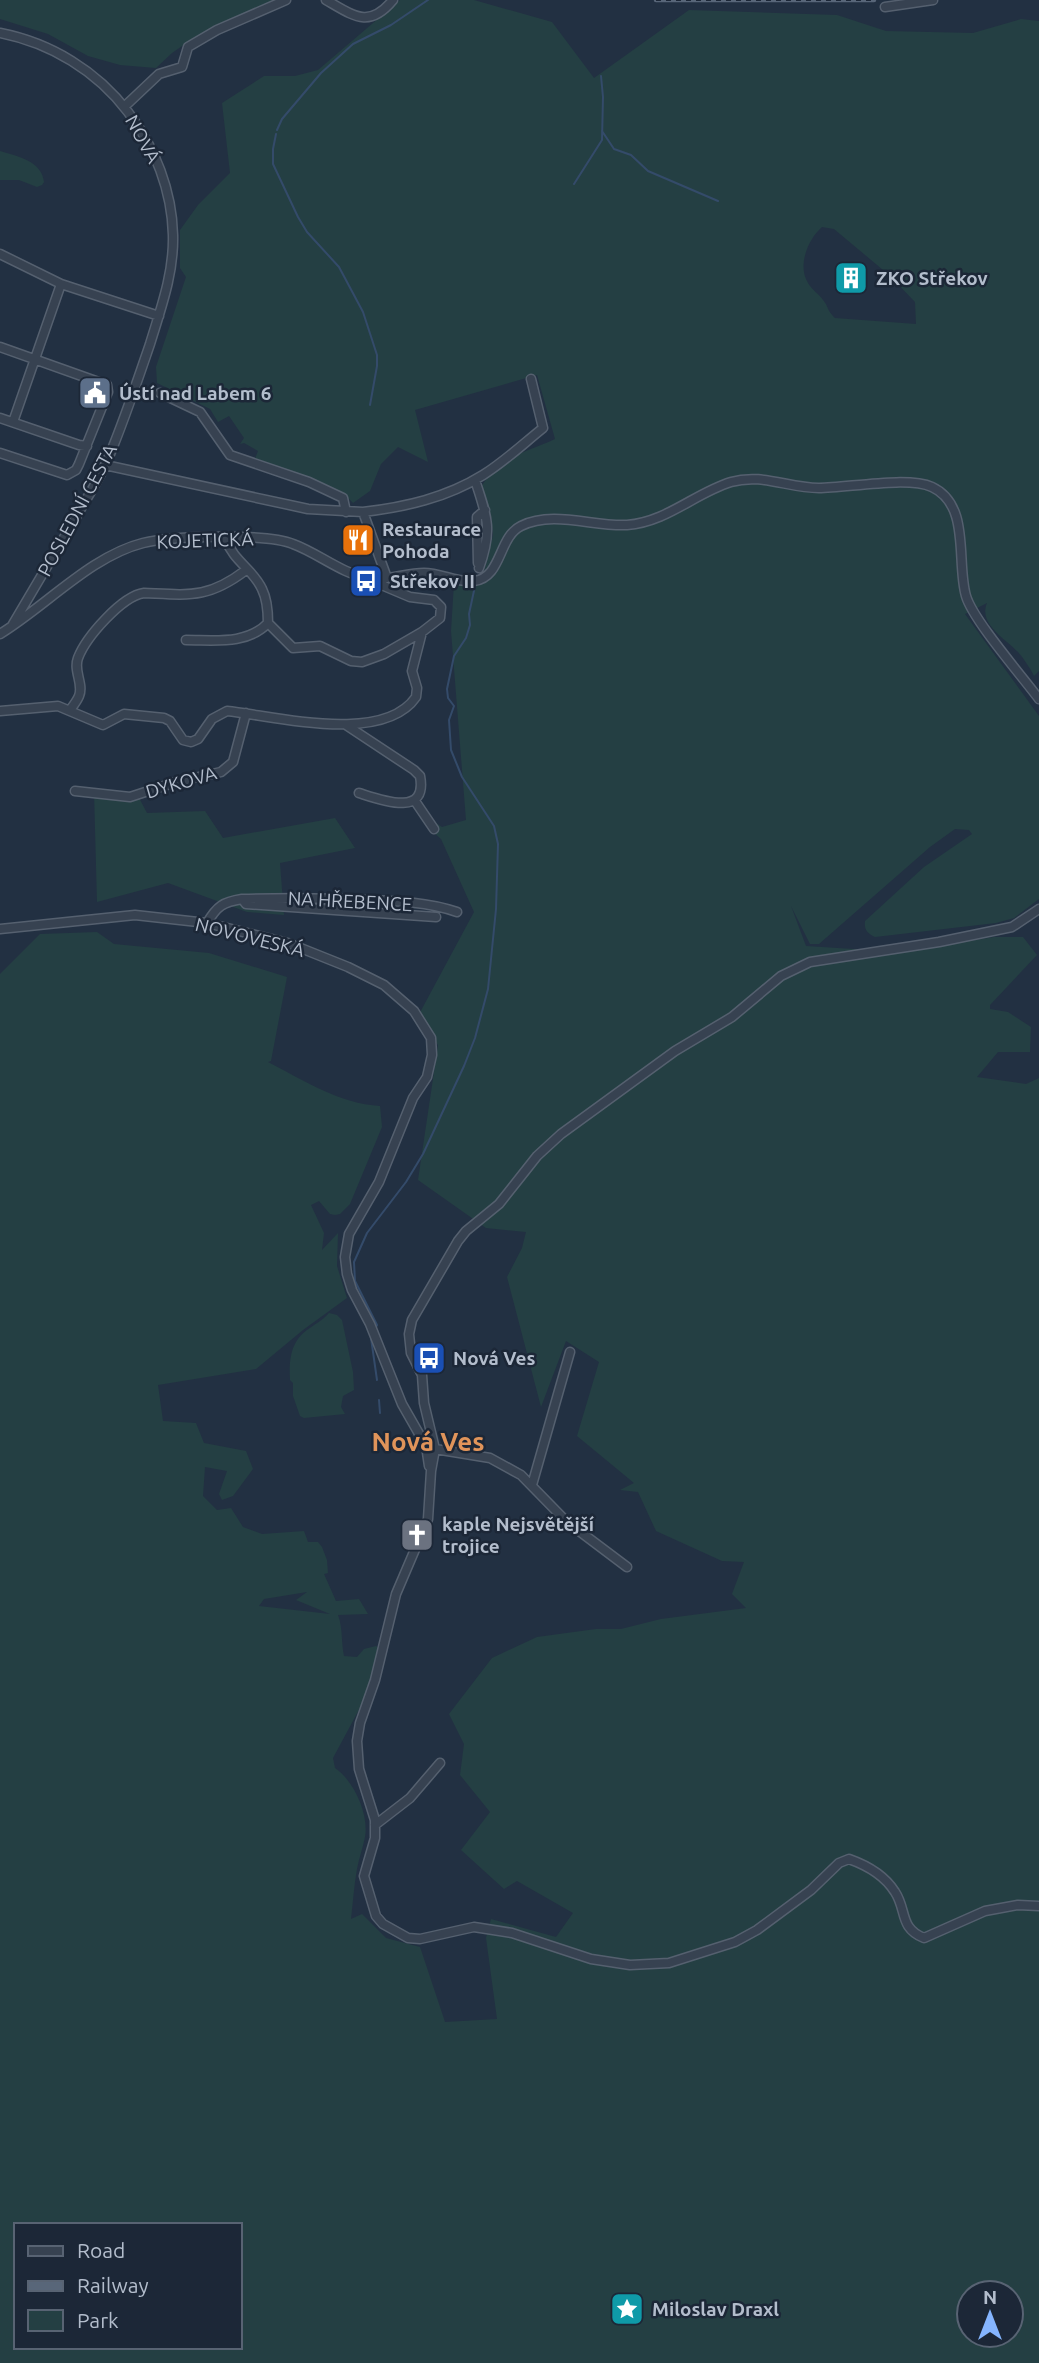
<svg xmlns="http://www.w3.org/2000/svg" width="1039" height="2363" font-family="Ubuntu,sans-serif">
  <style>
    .green { fill: #243f43; fill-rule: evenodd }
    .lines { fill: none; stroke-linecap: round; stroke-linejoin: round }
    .stream { stroke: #344b6a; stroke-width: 2 }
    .minor-casing { stroke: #55606f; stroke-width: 11 }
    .minor { stroke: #374251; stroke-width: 8 }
    .rail-casing { stroke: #586679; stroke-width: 4.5 }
    .rail { stroke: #1c2737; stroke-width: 2; stroke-dasharray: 5; stroke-linecap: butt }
    .labels { text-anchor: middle; stroke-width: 5; stroke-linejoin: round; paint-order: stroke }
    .street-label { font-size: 19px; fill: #b3bdcc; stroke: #1c2737 }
    .poi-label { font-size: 19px; font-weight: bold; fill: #b3bdcc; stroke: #1c2737; text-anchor: start }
    .district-label { font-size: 26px; font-weight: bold; fill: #e0945a; stroke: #1c2737 }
  </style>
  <rect width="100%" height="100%" fill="#223042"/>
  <path class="green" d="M0,0h282l-89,43 -8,1 -13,9 -16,15 -36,-3 -32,-9 -40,-22 -48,-15z
    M400,0h74l78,22 42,56 95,-68 148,5 49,16 87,2 48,-14 18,2v650l-5,5c-4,-8 -10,-17 -16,-24 -12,-13 -40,-28 -31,-49l-22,11 74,102v183l-25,19 -18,5 -121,14c-8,-4 -11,-7 -10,-16l59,-54 48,-33 -3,-4 -14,-1 -25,18 -111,97h-9l-19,-38 15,40 95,6 93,-15h29l14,18 -47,50v4l18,3 23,15 -1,25h-32l-21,25 49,7 13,-6v1285h-1039v-1389l40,-40 57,-2 17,12 95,9 78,24 -16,84 -3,1c35,18 72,42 112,44l2,21 -32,77 -10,10 -5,1 -5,-1 -11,-13 -8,4 13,28 -2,17 16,-17 -1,33 10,32 -44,32 -47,39 -98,16 5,36 33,2 8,20 42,8 7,18 -20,27 -11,4 -3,-6 8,-23 -22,-4 -2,29 14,14 14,-2 12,19 19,7 42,-3 4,11h10l4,5 5,13 1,13 -4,1 12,27 23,-2 9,15 -30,1c5,13 3,27 6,41l13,1 7,-8 12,-3 6,4 -16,55 -5,1 -28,52 2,10c19,13 34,46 30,69 -2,10 -6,21 -8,32 -3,16 -4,33 -6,50l11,-5 24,24 34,9 25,75 52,-3 -11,-81 5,-19 65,18 17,-24 -56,-32 -13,8 -43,-39 29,-38 -30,-37 4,-31 -15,-30 43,-56 45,-21 59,-8h25l40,-10 85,-11 -14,-14 12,-32 -22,-1 -66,-30 -18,-39 -18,-2 14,-7 -57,-47 22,-74 -33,-21 -25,66 -34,-130 15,-29 4,-16 -40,-4 -68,-48 20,-135 -21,-27 57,-106 -33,-73 -9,-8 -14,-20 24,16 24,-7 -15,-189 3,-48 13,2 15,-4 11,-46 -2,-19 -10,-29c20,-32 44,-34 74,-48l-18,-64 -122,35 13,52 -30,-15 -17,17 -11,27 -17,12c-20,-23 -69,-32 -99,-42l4,-10 -14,-8 -4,1 4,-6 -15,-22 -11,6 -8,-13 -53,-26 -1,-16 30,-90 -6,-9v-38l18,-25 32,-32 -8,-70 42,-27h31l23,-6zM822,227l12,2 55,46 26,27 1,22 -81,-6c-9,-9 -6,-11 -12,-18 -4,-6 -11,-10 -15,-17 -11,-17 0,-44 14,-56zM307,1592l-11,8 34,14 -71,-8 5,-7zM16,2225h224v122h-224zM969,2293h42v42h-42z
    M0,151c17,5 42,10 44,31l-2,3 -5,2 -18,-7h-19z
    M94,792l44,4 9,17 58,-2 18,27 112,-20 20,30 -75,15 4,52 -37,-3 -79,-29 -71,19z
    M329,1313l8,2 5,5 11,52 1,18 -11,6 -2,11 4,7 -41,4 -4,-2 -7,-20v-13l-3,-3c-1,-18 0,-38 17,-50 8,-6 15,-9 22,-17z"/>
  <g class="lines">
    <path class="stream" d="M277,130l5,-11 39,-46 32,-29 38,-19 37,-25
      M602,131l12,18 17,6 17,16 70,30
      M276,134l-3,15v15l25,53 9,15 32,35 24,45 14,43v11l-7,39
      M574,184l28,-44 1,-43 -2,-21
      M375,1329l2,-4 -22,-44 -1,-19 13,-29 39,-51 17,-28 41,-88 11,-28 13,-49 8,-80 2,-65 -4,-18 -32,-49 -11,-27 -2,-30 5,-14 -6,-8 -1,-9 7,-33 12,-18 4,-13 -1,-11 6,-28
      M371,1338l6,42
      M379,1400l1,13"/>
    <defs>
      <path id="minor" d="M326,0c28,16 43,29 67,0
        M885,7l48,-7
        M0,33c51,10 97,38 128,79 27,35 44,79 45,123 1,38 -12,73 -23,109 -13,38 -26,77 -42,115 -9,21 -22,40 -33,60 -21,35 -41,70 -62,105
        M124,107l35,-33 23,-7 6,-20 29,-17 69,-30
        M0,254l61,30 98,32
        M0,347l107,38 1,7 -29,72 -3,6 -9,5 -67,-22
        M160,393l40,19 30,43 79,27 34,16 3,14
        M0,418l79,27 8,1
        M13,422l48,-138
        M105,465l203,44 55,3 24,66
        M475,480c12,36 18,50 4,88
        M363,512c42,-5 83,-14 120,-37 21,-13 40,-31 60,-47l-12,-49
        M225,538c9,24 28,31 37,51 5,10 6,23 6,34
        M478,563l-1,-46 8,-7
        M268,623l25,25 27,-2 31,15 11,1 22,-8 38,-22 18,-14 1,-11 -7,-7 -24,-3 -26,-11 -5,-7
        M0,634c46,-28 91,-78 143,-91 29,-7 124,-10 150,1 25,9 49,30 75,34 19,3 37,-5 56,-5 17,0 33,10 50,8 28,-3 24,-44 47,-55 32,-16 73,1 106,-1 40,-3 68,-32 104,-43 31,-9 57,6 88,6 28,0 88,-12 113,-1 39,18 24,75 34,109 7,24 56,80 73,103
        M186,640c29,0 61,5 82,-17
        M70,710c3,-4 7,-9 9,-14 5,-12 -6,-25 -1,-38 8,-21 44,-62 66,-65 45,2 64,6 102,-23
        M0,711l58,-5 45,19 21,-11 40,4 6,3 13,19 8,2 7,-3 14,-20 15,-8c48,5 156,34 189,-14l1,-9 -5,-17 10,-39
        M346,725l68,45 6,6c8,42 -39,24 -61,17
        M75,791l55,6 46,-15 45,-10 12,-10 13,-49
        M415,801l19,28
        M242,899c42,-1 83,-1 124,1 31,1 62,2 91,12
        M1039,909l-27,18 -73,15 -129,20 -29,14 -49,41 -57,34 -114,83 -24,22 -38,48 -33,27 -8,10 -46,79 -3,14 2,19 11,22 2,28 11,46 -4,22 -3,48 -32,75 -21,86 -15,43 -3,18 2,28 16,51v18l-11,38 12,40 7,8 25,14 12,1 54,-12 38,6 79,26 39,6 39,-2 66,-21 22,-12 54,-40 28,-27 10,-4c17,6 36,17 46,33 12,18 4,36 29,46l61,-27 33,-6 21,1
        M207,923c10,-17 16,-21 35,-24l4,5 190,13
        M0,929l135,-14 72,8 81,20 60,24 36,18 30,26 17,27 1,17 -5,22 -14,21 -34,84 -30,52 -4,23 2,17 5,16 18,34 32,80 24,42 3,20
        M435,1449l55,9 31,17 45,46 61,46
        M532,1485l38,-133
        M375,1825l35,-27 30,-35"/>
    </defs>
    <use href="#minor" class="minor-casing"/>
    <use href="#minor" class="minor"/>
    <defs>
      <path id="rail" d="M656,0h218"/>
    </defs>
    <use href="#rail" class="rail-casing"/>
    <use href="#rail" class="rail"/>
  </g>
  <defs>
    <symbol id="building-square" viewBox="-11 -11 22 22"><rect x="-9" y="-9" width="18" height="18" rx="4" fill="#0f9aa8" stroke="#1c2737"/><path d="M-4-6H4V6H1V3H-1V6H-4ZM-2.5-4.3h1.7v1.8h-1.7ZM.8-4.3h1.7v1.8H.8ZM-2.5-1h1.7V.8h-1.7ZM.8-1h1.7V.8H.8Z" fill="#fff"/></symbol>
    <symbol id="civic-square" viewBox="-11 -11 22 22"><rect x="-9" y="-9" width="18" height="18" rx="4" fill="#5c6f8a" stroke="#1c2737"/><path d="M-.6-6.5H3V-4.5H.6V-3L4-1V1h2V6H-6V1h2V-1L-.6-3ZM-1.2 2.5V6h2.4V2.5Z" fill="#fff"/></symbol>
    <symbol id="restaurant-square" viewBox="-11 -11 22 22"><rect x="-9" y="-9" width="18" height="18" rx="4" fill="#e8710a" stroke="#1c2737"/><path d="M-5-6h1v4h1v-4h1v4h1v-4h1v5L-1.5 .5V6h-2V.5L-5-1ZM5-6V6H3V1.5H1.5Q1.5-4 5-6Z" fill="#fff"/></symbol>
    <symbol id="bus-square" viewBox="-11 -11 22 22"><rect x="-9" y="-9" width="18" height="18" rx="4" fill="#1a4fb4" stroke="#1c2737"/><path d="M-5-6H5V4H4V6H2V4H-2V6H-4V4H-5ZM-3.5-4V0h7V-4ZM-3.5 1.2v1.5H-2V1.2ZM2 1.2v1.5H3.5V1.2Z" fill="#fff"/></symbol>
    <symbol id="church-square" viewBox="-11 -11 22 22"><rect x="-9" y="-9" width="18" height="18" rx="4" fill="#6b7280" stroke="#1c2737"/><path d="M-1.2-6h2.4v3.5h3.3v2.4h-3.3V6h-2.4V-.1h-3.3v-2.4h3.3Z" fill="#fff"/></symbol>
    <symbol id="sight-square" viewBox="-11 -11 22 22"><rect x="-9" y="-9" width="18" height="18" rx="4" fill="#0f9aa8" stroke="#1c2737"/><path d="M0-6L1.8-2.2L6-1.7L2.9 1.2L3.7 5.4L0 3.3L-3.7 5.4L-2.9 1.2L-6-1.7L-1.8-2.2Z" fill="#fff"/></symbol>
  </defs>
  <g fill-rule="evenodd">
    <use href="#building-square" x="832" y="259" width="38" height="38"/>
    <use href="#civic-square" x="76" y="374" width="38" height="38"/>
    <use href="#restaurant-square" x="339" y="521" width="38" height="38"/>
    <use href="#bus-square" x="347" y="562" width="38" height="38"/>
    <use href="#bus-square" x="410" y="1339" width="38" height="38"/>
    <use href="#church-square" x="398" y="1516" width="38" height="38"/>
    <use href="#sight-square" x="608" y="2290" width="38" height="38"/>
  </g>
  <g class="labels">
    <g class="street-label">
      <text transform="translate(143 139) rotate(61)" y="7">NOVÁ</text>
      <text transform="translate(77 510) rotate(-62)" y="7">POSLEDNÍ CESTA</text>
      <text transform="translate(205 540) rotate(-2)" y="7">KOJETICKÁ</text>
      <text transform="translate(181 782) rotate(-16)" y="7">DYKOVA</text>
      <text transform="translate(350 901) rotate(3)" y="7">NA HŘEBENCE</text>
      <text transform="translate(250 937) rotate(14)" y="7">NOVOVESKÁ</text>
    </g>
    <g class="poi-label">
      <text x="876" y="285">ZKO Střekov</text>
      <text x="119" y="400">Ústí nad Labem 6</text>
      <text x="382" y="536">Restaurace<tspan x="382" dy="22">Pohoda</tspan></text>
      <text x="390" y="588">Střekov II</text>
      <text x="453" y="1365">Nová Ves</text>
      <text x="442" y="1531">kaple Nejsvětější<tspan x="442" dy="22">trojice</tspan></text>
      <text x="652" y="2316">Miloslav Draxl</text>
    </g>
    <g class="district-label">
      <text x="428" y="1451">Nová Ves</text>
    </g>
  </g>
  <rect x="14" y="2223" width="228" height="126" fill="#1c2737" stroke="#586373" stroke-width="2"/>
  <rect x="28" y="2246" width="35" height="10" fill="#374251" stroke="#586373" stroke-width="2"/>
  <text x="77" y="2258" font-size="21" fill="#b3bdcc">Road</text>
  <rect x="28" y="2281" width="35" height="10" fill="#586679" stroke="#586373" stroke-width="2"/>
  <text x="77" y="2293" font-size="21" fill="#b3bdcc">Railway</text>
  <rect x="28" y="2310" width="35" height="21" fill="#243f43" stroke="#586373" stroke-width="2"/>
  <text x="77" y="2328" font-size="21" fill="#b3bdcc">Park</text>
  <g transform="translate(990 2314)"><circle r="33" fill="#1c2737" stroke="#586373" stroke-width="2"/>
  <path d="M0-5L12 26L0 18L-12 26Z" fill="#85b5ff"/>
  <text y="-10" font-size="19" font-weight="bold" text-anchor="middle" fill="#b3bdcc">N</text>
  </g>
</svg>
